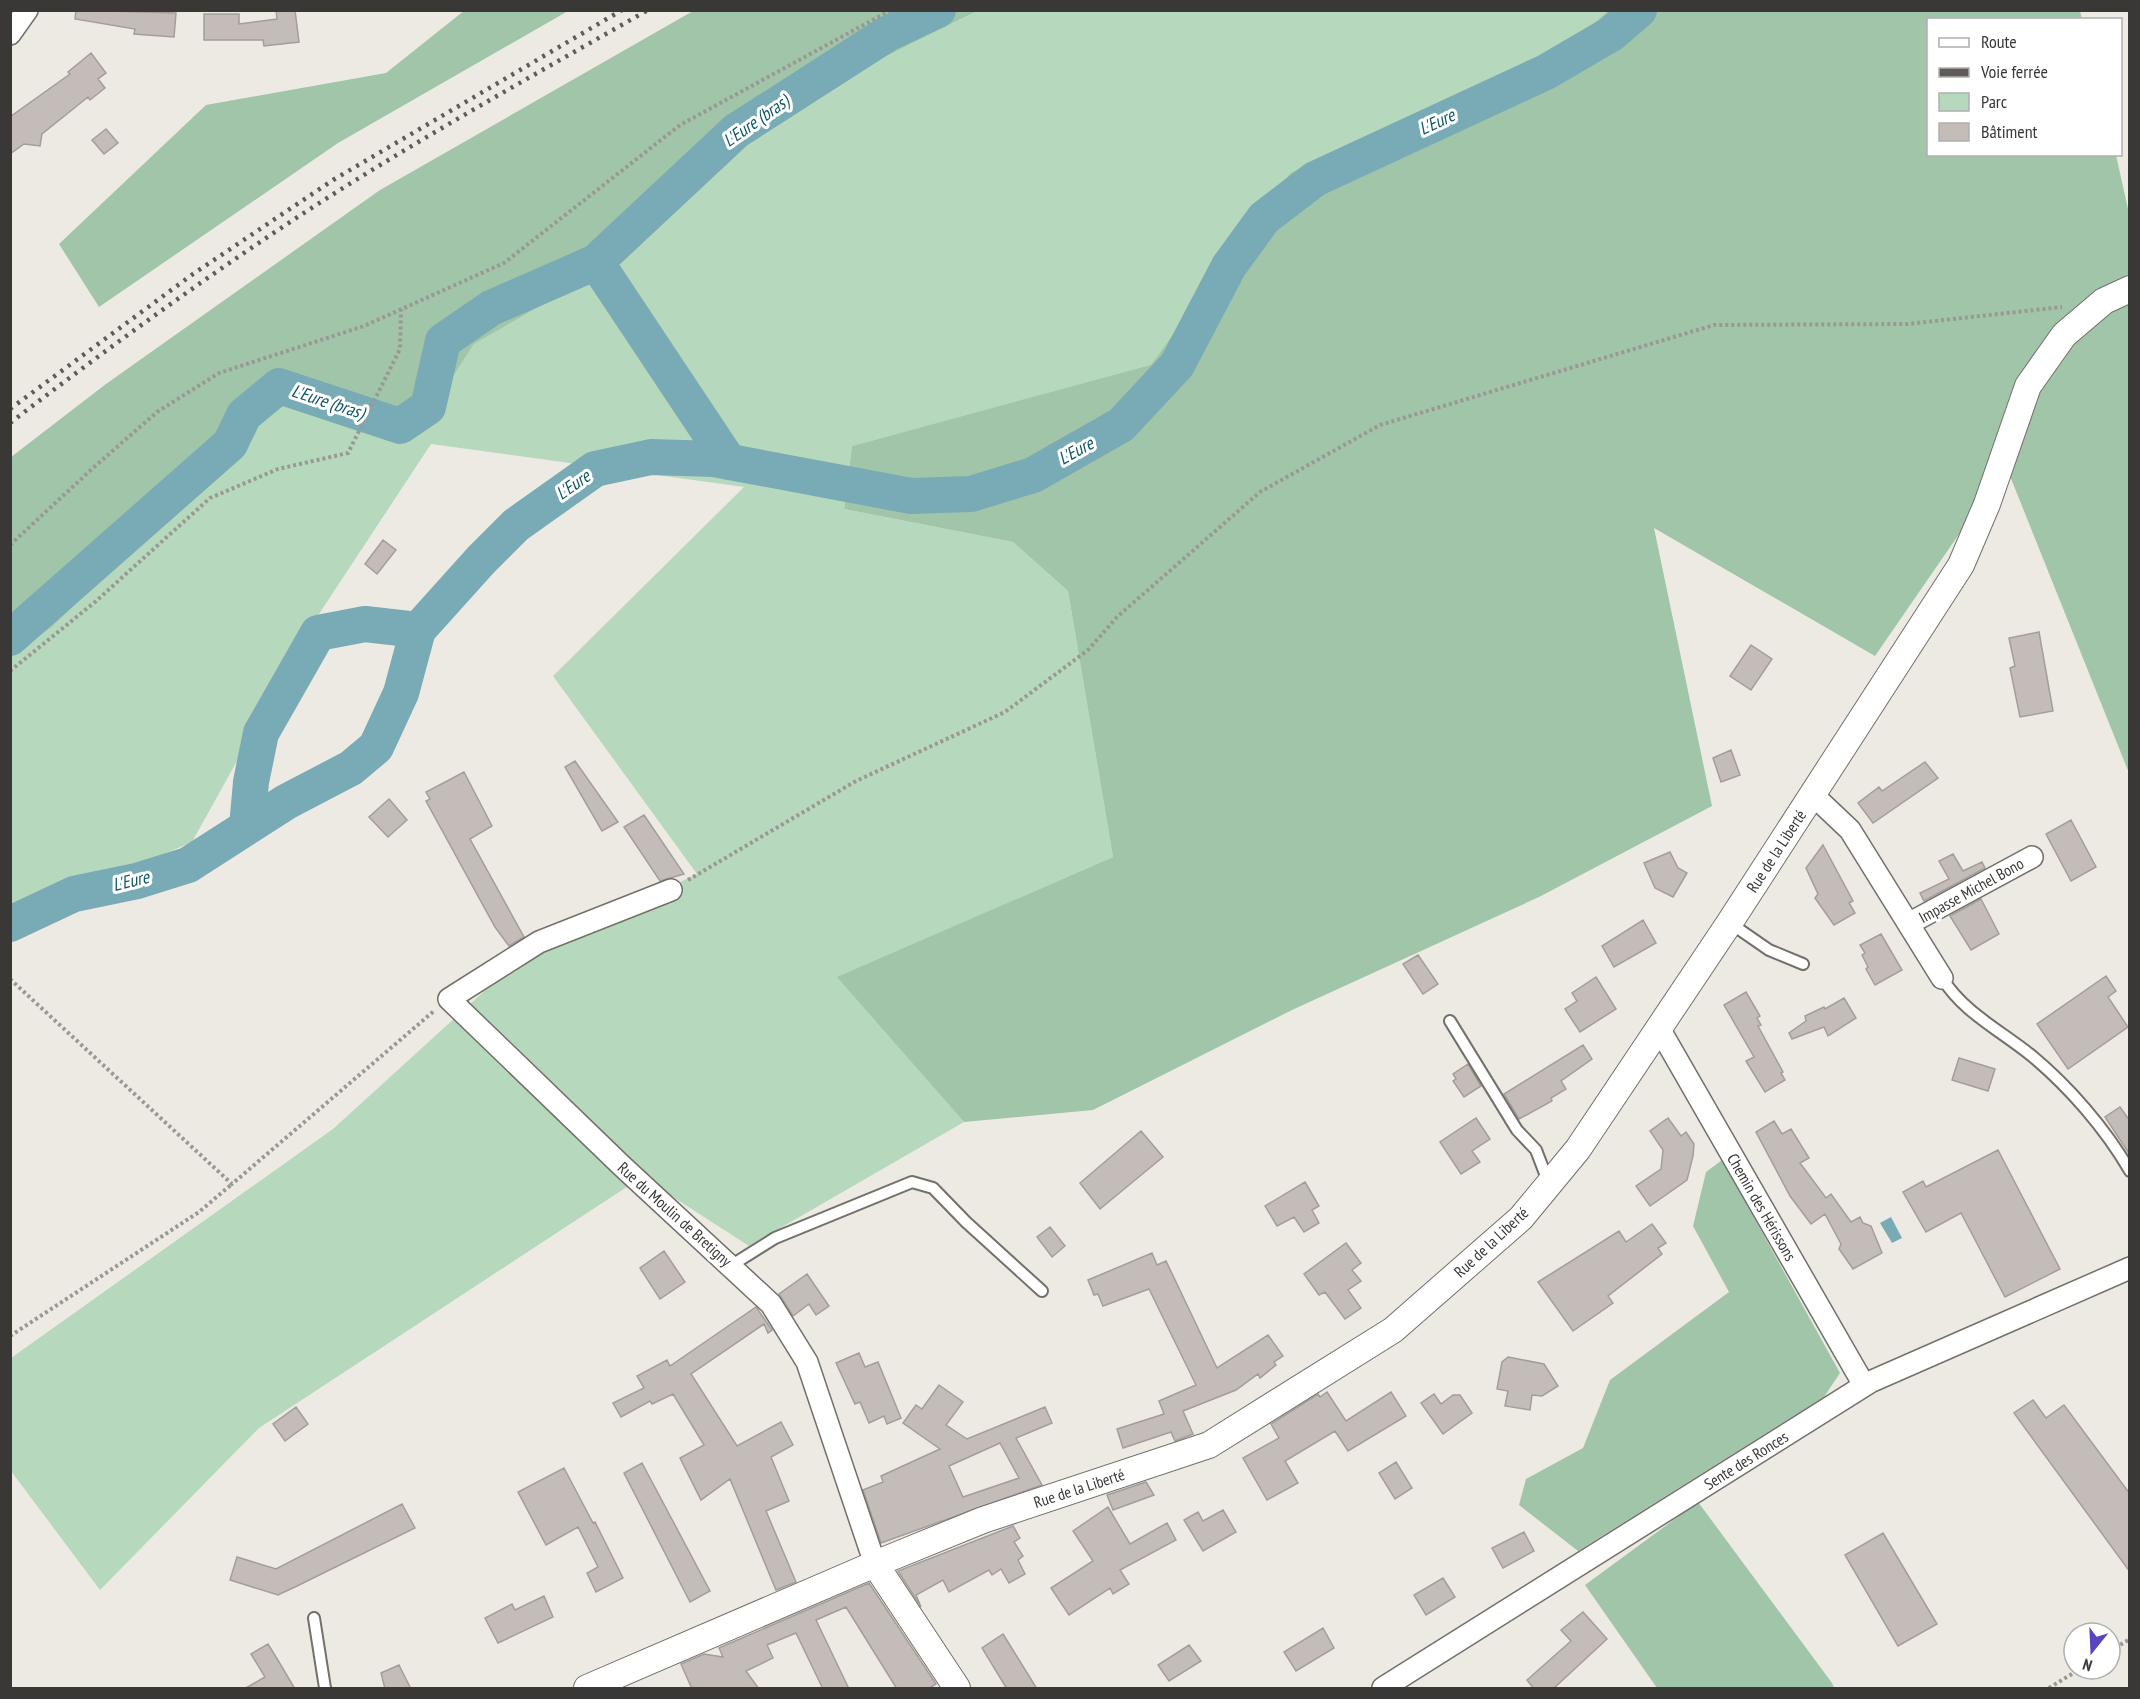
<svg xmlns="http://www.w3.org/2000/svg" width="2140" height="1699" font-family="'PT Sans Narrow',sans-serif">
  <style>
    .green { fill: #b6d8bd }
    .forest { fill: #a0c5a9 }
    .water { fill: #79abb6 }
    .lines { fill: none; stroke-linecap: round; stroke-linejoin: round }
    .river { stroke: #79abb6; stroke-width: 36 }
    .building { fill: #c3bcb9; stroke: #a49d9a; stroke-width: 1.5; fill-rule: evenodd }
    .service-casing { stroke: #73706a; stroke-width: 14 }
    .minor-casing { stroke: #73706a; stroke-width: 24 }
    .tertiary-casing { stroke: #73706a; stroke-width: 28 }
    .path { stroke: #9b9894; stroke-width: 4; stroke-dasharray: 3 3; stroke-linecap: butt }
    .service { stroke: #fff; stroke-width: 10 }
    .minor { stroke: #fff; stroke-width: 21 }
    .tertiary { stroke: #fff; stroke-width: 26 }
    .rail { stroke: #5e5b59; stroke-width: 4.5; stroke-dasharray: 3 6; stroke-linecap: butt }
    .labels { text-anchor: middle; stroke-width: 6; stroke-linejoin: round; paint-order: stroke }
    .street-label { font-size: 16px; fill: #3a3836; stroke: #fff }
    .water-label { font-size: 18px; font-style: italic; fill: #0e5662; stroke: #fff }
  </style>
  <rect width="100%" height="100%" fill="#edeae4"/>
  <path class="green" d="M977,11h631l-47,40 -271,122 -139,193 -299,80 -8,63 169,33 55,49 45,266 -275,120 126,145 -215,124 -107,-69 -383,251 -159,162 -89,-119v-113l322,-229 191,-174 173,-81 -144,-198 191,-189 -313,-43 -114,173 -125,225 -181,77v-264l41,-28 226,-223 141,25 55,-85 140,-80 162,-153z"/>
  <path class="forest" d="M465,10l103,1 -230,132 -239,164 -40,-63 147,-139 180,-32z
    M693,11h284l-201,100 -162,153 -140,80 -55,85 -141,-24 -226,222 -41,28v-198l95,-73 274,-194z
    M1608,11h472l2,8 -154,1v134l188,1 14,63 -1,555 -123,-307 -131,190 -221,-128 58,278 -173,91 -247,113 -199,100 -129,12 -127,-145 276,-120 -45,-266 -55,-49 -169,-33 8,-63 299,-81 139,-192 271,-122z
    M1722,1160l118,213 -16,24 -246,154 -59,-46 7,-26 57,-31 27,-68 119,-88 -36,-66 13,-54z
    M1698,1502l134,181 2,5h-177l-72,-103z"/>
  <path class="water" d="M1891,1217l11,21 -10,5 -12,-20z"/>
  <g class="lines">
    <path class="river" d="M596,262l133,200
      M10,638l220,-194 14,-29 35,-29 121,40 28,-19 15,-66 48,-33 105,-46 140,-131 151,-97 51,-24
      M247,827l4,-45 10,-49 57,-100 47,-9 53,6
      M10,924l64,-30 63,-13 51,-16 98,-63 65,-34 25,-21 25,-54 17,-63 63,-70 35,-35 79,-56 56,-12 63,2 197,37 60,-2 62,-19 88,-50 56,-60 52,-99 35,-48 51,-39 231,-107 65,-38 28,-24"/>
  </g>
  <path class="building" d="M76,10l100,3 -2,24 -40,-3 1,-5 -60,-10z
    M276,10h19l4,32 -35,4 -1,-6h-59v-26h35v10l38,-5z
    M91,53l15,20 -8,6 7,9 -15,12 -2,-3 -46,37 -2,12 -16,-2 -14,10v-37l60,-43 -2,-2z
    M106,129l12,14 -14,11 -12,-14z
    M383,540l13,10 -19,24 -12,-10z
    M2039,632l14,79 -33,6 -10,-49 5,-2 -6,-28z
    M1751,645l21,14 -21,31 -21,-14z
    M1731,750l9,25 -19,7 -8,-24z
    M575,761l43,61 -16,9 -37,-64z
    M1925,762l13,16 -65,45 -15,-20 21,-16 3,4z
    M464,772l28,54 -22,13 54,98 -15,9 -14,-19 -69,-126 4,-2 -4,-7z
    M389,799l18,21 -19,17 -19,-20z
    M644,815l40,59 -24,7 -36,-54z
    M2071,820l25,47 -25,14 -25,-47z
    M1823,845l30,56 -4,2 6,10 -21,12 -19,-27 3,-4 -12,-26z
    M1670,852l8,16 9,5 -14,24 -18,-9 -11,-25z
    M1953,854l10,17 19,-9 3,6 -61,33 -4,-8 29,-14 -10,-18z
    M1981,899l18,35 -28,16 -21,-34z
    M1643,920l13,23 -42,24 -12,-21z
    M1881,934l21,36 -27,15 -9,-16 2,-2 -6,-12 3,-2 -5,-8z
    M1418,955l20,29 -15,10 -20,-30z
    M2106,976l10,15 -8,6 20,30 -60,42 -31,-45z
    M1596,977l20,32 -36,23 -15,-23 12,-8 -5,-8z
    M1746,992l14,24 -3,2 4,7 -3,1 25,46 -2,1 4,7 -20,12 -19,-31 8,-4 -30,-52z
    M1844,998l12,20 -28,18 -4,-9 -32,12 -3,-6 17,-12 -1,-5 19,-9 1,2z
    M1583,1045l9,14 -31,22 5,8 -15,9 1,3 -33,18 -15,-25z
    M1959,1058l36,11 -7,22 -36,-11z
    M1468,1064l13,22 -17,11 -11,-16 3,-2 -3,-5z
    M2120,1107l10,14v34l-25,-38z
    M1476,1118l14,21 -18,12 8,11 -19,12 -21,-32z
    M1668,1118l13,18 5,-4 8,12 -1,12 -6,24 -37,26 -14,-20 25,-17 2,-19 -13,-19z
    M1774,1121l8,13 9,-5 18,29 -9,5 26,35 5,-4 20,28 9,-5 3,6 8,3 11,27 -29,16 -14,-20 2,-5 -16,-30 -14,10 -21,-28 -34,-64z
    M1141,1131l22,26 -63,52 -20,-26z
    M1998,1150l62,119 -55,28 -44,-84 -35,19 -23,-40 20,-11 3,6z
    M1305,1182l14,24 -7,4 7,13 -15,9 -10,-15 -17,9 -12,-20z
    M1652,1224l14,19 -8,5 4,6 -54,42 5,7 -40,28 -35,-49 81,-51 7,11z
    M1050,1227l15,19 -13,11 -15,-20z
    M1346,1243l15,20 -9,7 9,11 -13,9 13,18 -16,11 -20,-27 -6,3 -15,-21z
    M664,1251l21,31 -25,17 -20,-31z
    M1152,1253l5,12 9,-4 51,107 51,-33 15,21 -9,6 2,3 -16,13 -2,-4 -22,16 -53,21 10,23 -18,7 -4,-9 -48,16 -6,-19 47,-15 -5,-13 37,-16 -47,-96 -46,17 -5,-12 -4,1 -6,-15z
    M807,1274l22,32 -13,9 -7,-11 -16,12 -14,-22z
    M756,1307l16,23 -4,3 -4,-9 -73,50 46,72 44,-24 12,23 -22,12 18,44 -23,10 30,71 -20,8 -46,-111 -29,21 -21,-42 24,-13 -31,-51 -21,10 -2,-3 -29,16 -8,-14 31,-15 -7,-12 30,-16 3,6z
    M859,1353l6,14 13,-5 23,56 -14,6 -3,-8 -15,7 -9,-21 -5,2 -19,-41z
    M1508,1357l36,7 14,22 -16,10 -10,-1 -2,15 -25,-4 3,-15 -11,-2 5,-27z
    M939,1385l24,17 -17,23 21,14 78,-32 7,16 -36,15 26,47 -161,58 -18,-53 20,-8 -2,-6 59,-27 -37,-26 13,-18 6,4zM1000,1443l19,35 -56,19 -14,-31z
    M1327,1392l19,29 45,-29 15,24 -58,35 -13,-20 -50,30 13,22 -31,17 -24,-42 36,-20 -8,-14 47,-30 2,3z
    M1434,1394l7,10 12,-9h7l12,18 -29,21 -22,-31z
    M2033,1400l13,18 18,-13 66,89v78l-116,-159z
    M296,1407l12,17 -23,17 -12,-17z
    M1396,1462l16,26 -17,11 -16,-26z
    M642,1463l68,128 -20,11 -66,-129z
    M564,1468l29,55 2,-1 28,56 -27,14 -9,-19 11,-6 -20,-40 -32,18 -28,-53z
    M1146,1482l8,13 -41,15 -6,-15z
    M402,1504l13,24 -120,59 -17,8 -48,-15 7,-23 39,12z
    M1108,1507l22,37 37,-21 9,17 -56,30 9,14 -16,10 -3,-6 -41,27 -18,-27 42,-27 -20,-30z
    M1223,1510l13,22 -33,19 -19,-31 14,-8 5,9z
    M1013,1526l7,12 -6,4 9,14 -5,4 7,14 -16,9 -8,-14 -9,6 -3,-5 -40,22 -6,-12 -27,15 5,12 -23,-36z
    M1524,1532l10,19 -31,17 -11,-20z
    M1883,1533l54,91 -39,22 -53,-91z
    M1443,1578l12,19 -29,18 -12,-20z
    M869,1583l67,101 -8,5h-31l-51,-82 -30,13 33,69h-26l-27,-56 -29,12 6,13 -27,13 13,18h-67l-11,-25 23,-10 19,3 -4,-9z
    M544,1596l9,21 -55,26 -13,-25 27,-14 3,6z
    M1583,1612l24,27 -54,50h-19l-7,-9 44,-39 -10,-11z
    M1323,1628l11,20 -38,23 -12,-19z
    M1003,1634l26,42 8,13h-30l-25,-41z
    M268,1644l11,18 16,27h-51l21,-12 -14,-23z
    M1189,1645l12,16 -32,20 -11,-16z
    M399,1665l12,24h-26l-4,-16z"/>
  <g class="lines">
    <defs>
      <path id="service" d="M1730,923l39,27 34,14
        M1942,978c22,35 58,52 90,78 37,31 73,72 98,115
        M1450,1021l67,109 19,20 13,34
        M732,1265l43,-27 137,-56 21,6 33,34 76,69
        M314,1618l11,70"/>
      <path id="minor" d="M10,34l17,-24
        M1812,794l38,36 92,148
        M671,890l-132,52 -90,57 173,167 149,138 36,58 68,202
        M1910,923l122,-66
        M1660,1030l204,355
        M1383,1688l487,-306 260,-114"/>
      <path id="tertiary" d="M875,1564l82,124
        M587,1688l288,-124 108,-44 226,-75 184,-115 128,-112 57,-69 152,-227 231,-357 26,-61 41,-118 36,-51 40,-34 26,-12"/>
    </defs>
    <use href="#service" class="service-casing"/>
    <use href="#minor" class="minor-casing"/>
    <use href="#tertiary" class="tertiary-casing"/>
    <path class="path" d="M10,545l83,-77 64,-56 62,-39 145,-47 140,-63 176,-138 211,-115
      M10,671l85,-69 115,-104 68,-29 70,-16 52,-104 1,-40
      M688,880l168,-99 149,-69 83,-62 29,-33 143,-125 120,-67 334,-100 194,-1 154,-17
      M10,979l222,205 202,-173
      M10,1336l189,-124 33,-28
      M2110,1651l20,-12
      M2049,1688l31,-19"/>
    <use href="#service" class="service"/>
    <use href="#minor" class="minor"/>
    <use href="#tertiary" class="tertiary"/>
    <path class="rail" d="M10,409l183,-135 140,-94 289,-170
      M10,423c98,-75 197,-147 300,-214 110,-71 224,-134 338,-199"/>
  </g>
  <g class="labels">
    <g class="street-label">
      <text transform="translate(1776 851) rotate(-57)" y="6">Rue de la Liberté</text>
      <text transform="translate(1971 890) rotate(-29)" y="6">Impasse Michel Bono</text>
      <text transform="translate(1762 1207) rotate(60)" y="6">Chemin des Hérissons</text>
      <text transform="translate(675 1214) rotate(42)" y="6">Rue du Moulin de Bretigny</text>
      <text transform="translate(1491 1242) rotate(-43)" y="6">Rue de la Liberté</text>
      <text transform="translate(1746 1460) rotate(-32)" y="6">Sente des Ronces</text>
      <text transform="translate(1079 1488) rotate(-18)" y="6">Rue de la Liberté</text>
    </g>
    <g class="water-label">
      <text transform="translate(756 121) rotate(-35)" y="6">L'Eure (bras)</text>
      <text transform="translate(1437 122) rotate(-25)" y="6">L'Eure</text>
      <text transform="translate(328 402) rotate(18)" y="6">L'Eure (bras)</text>
      <text transform="translate(1076 451) rotate(-29)" y="6">L'Eure</text>
      <text transform="translate(573 485) rotate(-35)" y="6">L'Eure</text>
      <text transform="translate(131 881) rotate(-14)" y="6">L'Eure</text>
    </g>
  </g>
  <rect width="2140" height="1699" fill="none" stroke="#3a3836" stroke-width="24"/>
  <rect x="1927" y="18" width="195" height="138" fill="#ffffff" stroke="#b0afaf" stroke-width="1.5"/>
  <rect x="1939" y="38" width="30" height="9" fill="#ffffff" stroke="#b0afaf" stroke-width="1.5"/>
  <text x="1981" y="48" font-size="18" fill="#3a3836">Route</text>
  <rect x="1939" y="68" width="30" height="9" fill="#5e5b59" stroke="#b0afaf" stroke-width="1.5"/>
  <text x="1981" y="78" font-size="18" fill="#3a3836">Voie ferrée</text>
  <rect x="1939" y="93" width="30" height="18" fill="#b6d8bd" stroke="#b0afaf" stroke-width="1.5"/>
  <text x="1981" y="108" font-size="18" fill="#3a3836">Parc</text>
  <rect x="1939" y="123" width="30" height="18" fill="#c3bcb9" stroke="#b0afaf" stroke-width="1.5"/>
  <text x="1981" y="138" font-size="18" fill="#3a3836">Bâtiment</text>
  <g transform="translate(2092 1651) rotate(198)"><circle r="28" fill="#ffffff" stroke="#b0afaf" stroke-width="1.5"/>
  <path d="M0-4.5L10 22L0 15L-10 22Z" fill="#5945bd"/>
  <text y="-9" font-size="16" font-weight="bold" text-anchor="middle" fill="#3a3836">N</text>
  </g>
</svg>
